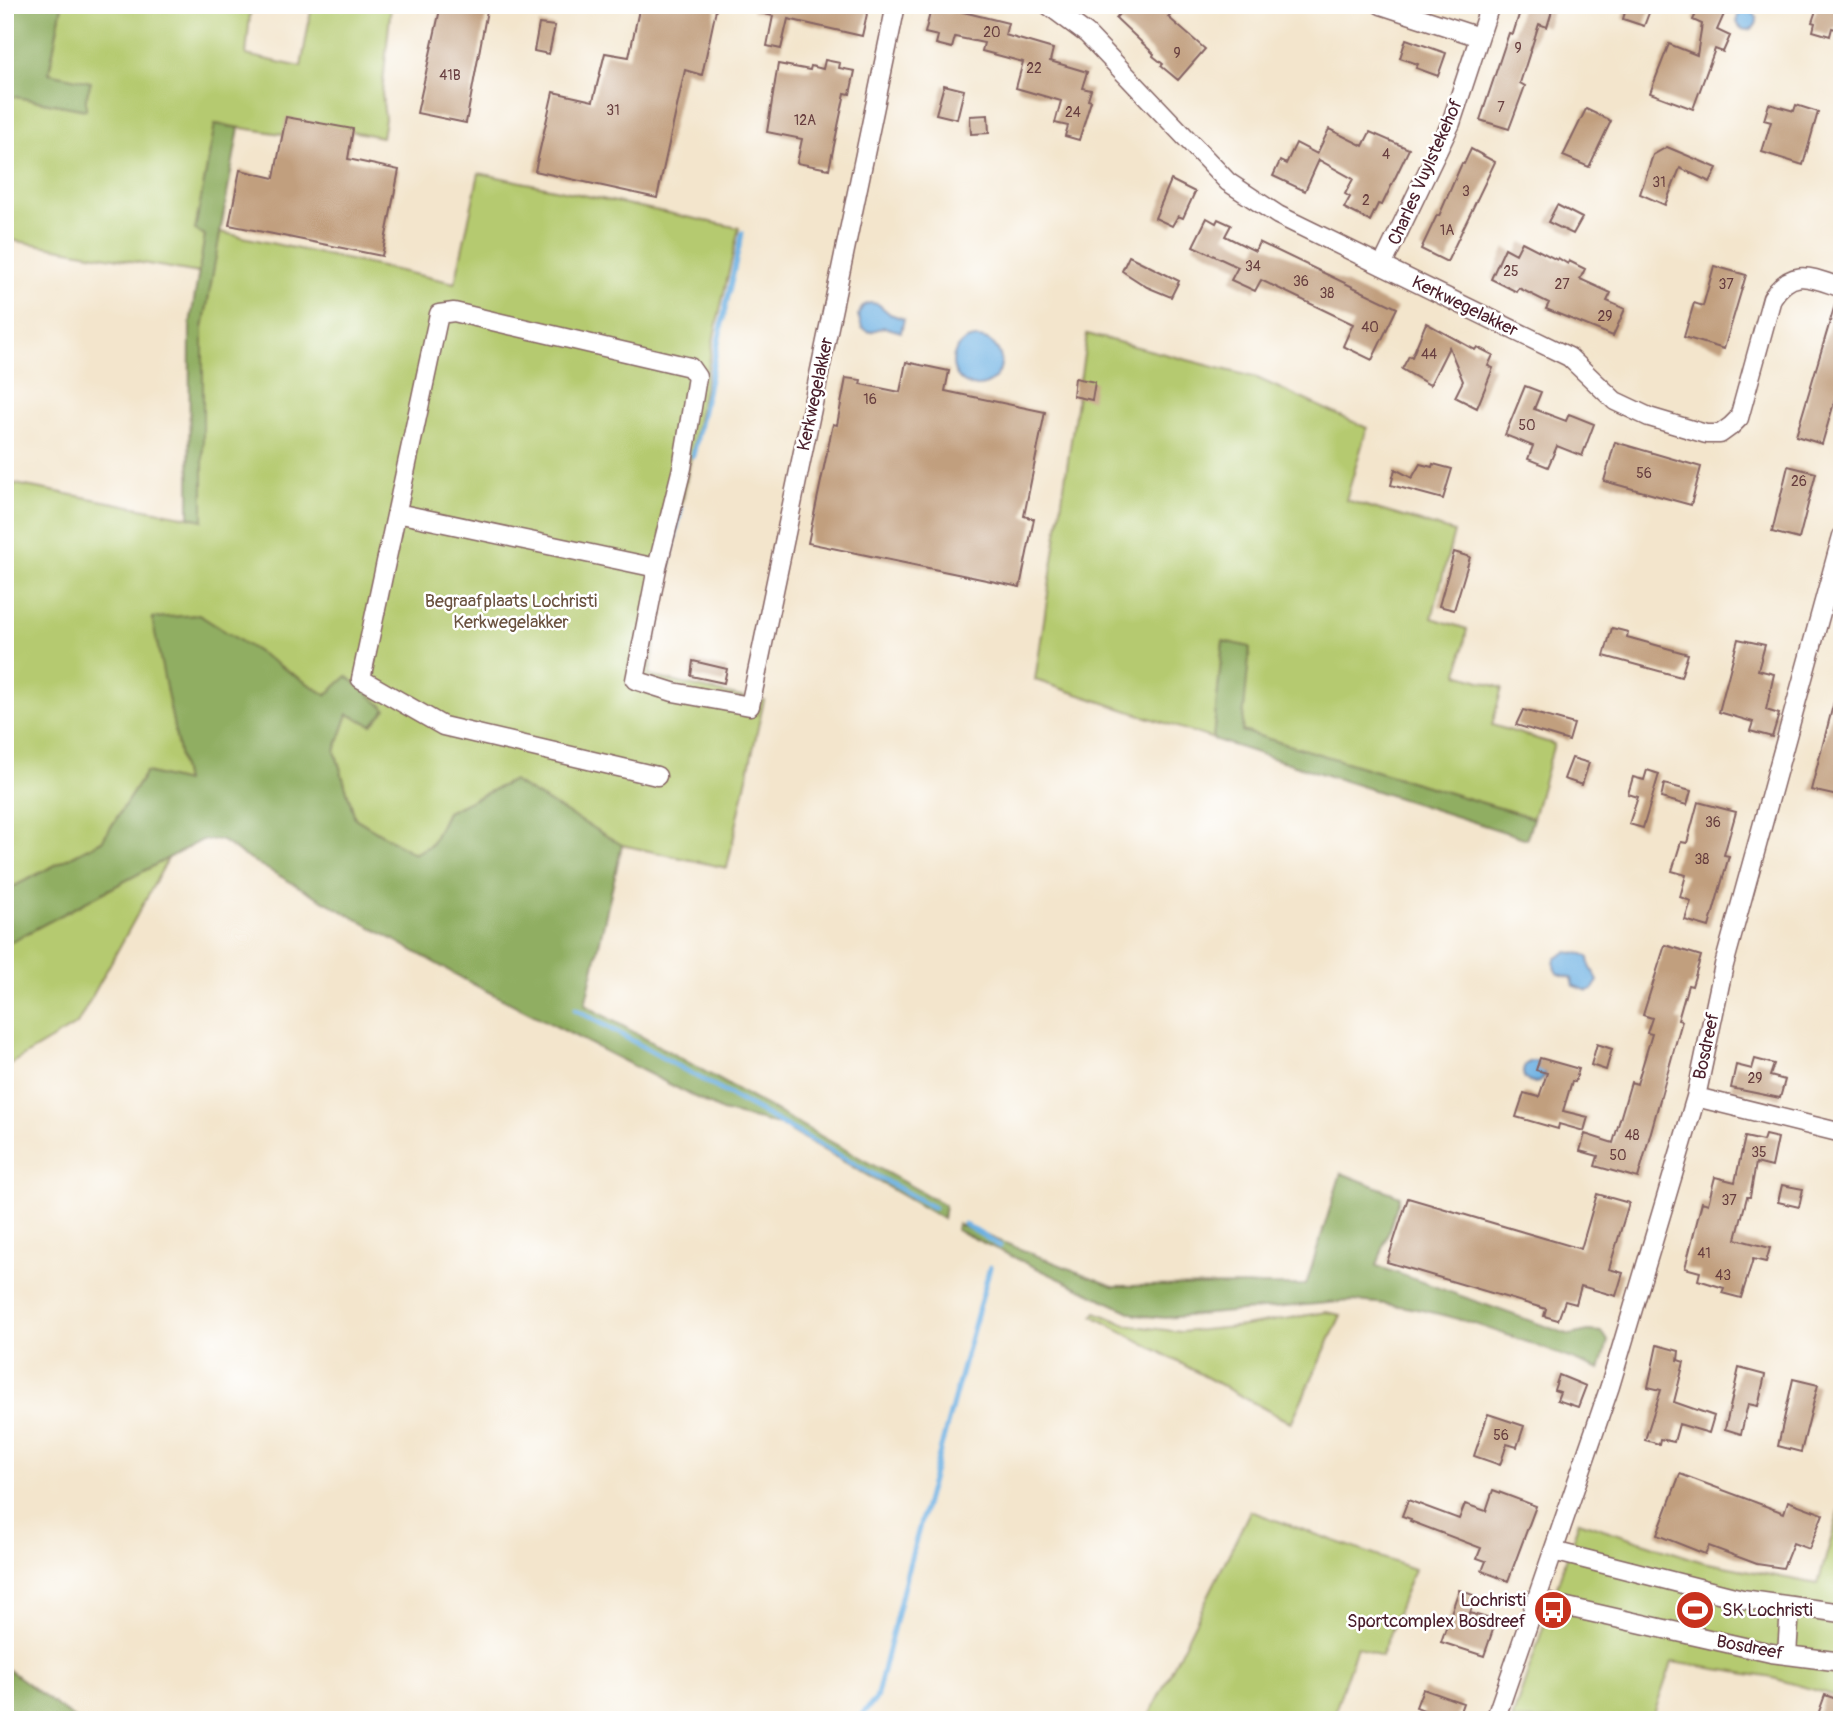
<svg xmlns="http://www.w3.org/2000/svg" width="1847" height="1725" font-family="Pangolin,sans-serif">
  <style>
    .green { fill: #b5ca6f; stroke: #80744d; stroke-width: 2 }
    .forest { fill: #90ae62; stroke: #6d6646; stroke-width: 2 }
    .water { fill: #6cb0e2; stroke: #5b6886; stroke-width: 2 }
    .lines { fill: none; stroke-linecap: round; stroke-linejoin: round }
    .stream { stroke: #6cb0e2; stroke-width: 5 }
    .building { fill: #c19f7e }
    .minor-casing { stroke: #856463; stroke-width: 21 }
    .minor { stroke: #fff; stroke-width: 18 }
    .labels { text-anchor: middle; stroke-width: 5; stroke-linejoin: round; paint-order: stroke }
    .number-label { font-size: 14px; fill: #683f40 }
    .street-label { font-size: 18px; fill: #4a1f2b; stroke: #fff }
    .park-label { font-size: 18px; fill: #6a523f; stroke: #fff }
    .poi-label { font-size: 18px; fill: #4a1f2b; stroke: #fff; text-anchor: end }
  </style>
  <rect width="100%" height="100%" fill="#fff"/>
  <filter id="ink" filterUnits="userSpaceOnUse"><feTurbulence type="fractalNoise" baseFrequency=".0143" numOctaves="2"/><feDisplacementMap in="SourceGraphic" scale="14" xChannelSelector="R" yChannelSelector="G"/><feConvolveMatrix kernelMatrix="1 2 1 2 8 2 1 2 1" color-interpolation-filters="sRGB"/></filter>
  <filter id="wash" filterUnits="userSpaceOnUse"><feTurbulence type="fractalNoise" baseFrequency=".00686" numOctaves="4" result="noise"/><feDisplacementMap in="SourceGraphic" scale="28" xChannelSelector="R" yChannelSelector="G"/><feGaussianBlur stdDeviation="1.57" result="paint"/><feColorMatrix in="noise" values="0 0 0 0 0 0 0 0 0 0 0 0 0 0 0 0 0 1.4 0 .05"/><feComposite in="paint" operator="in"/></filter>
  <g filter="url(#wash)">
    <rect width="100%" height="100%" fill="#f3e5cc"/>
    <path class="green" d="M62,5h189l-5,50 55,12 11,-62h79l-9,88 3,26 -3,18 -91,-17 -2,15 -74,-11 -10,111 -6,38 -194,-34v-144l81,15v-12l-37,-24z
      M479,173l260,55 -24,104 -66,344 97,22 18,2 -37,168 -105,-23 -110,-64 -65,31 -16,33 -17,9 -59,-36 -20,-67 13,-37 24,11 13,-16 -59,-14 -127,-80 -46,4 32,163 -39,-10 -44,69 -97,50v-409l198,38v-192l17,-96 235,51z
      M1087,334l170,44 110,50 -21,72 108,32 -22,86 35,11 -9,45 44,14 -10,37 62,19 -21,74 -291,-87 7,-84 -26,-6 -10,98 -178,-59z
      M169,857l-92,167 -72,43v-122z
      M1096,1312l31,13 54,7 63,-6 82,-14 15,3 -50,108 -198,-107z
      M1842,1502v196l-69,-20 -101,-16 -20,58h-140l67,-199 124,41 115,22z
      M1250,1511l164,58 -33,87 -24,-10 -25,74h-185z"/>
    <path class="forest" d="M5,5h57l-13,68 42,9 -5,16v12l-81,-15z
      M215,124l24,4 -36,200v192l-14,-3 1,-193 15,-89 -10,-5z
      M199,615l127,80 21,-19 39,33 -14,16 -24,-11 -13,37 20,67 59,36 17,-9 16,-33 65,-31 110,64 -37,160 360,200 -2,14 -163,-94 -58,-14 -251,-128 -227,-127 -23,-16h-19l-197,105v-54l97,-50 44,-69 39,10 -33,-164z
      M1223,641l27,6 -8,84 291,87 -6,21 -314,-100z
      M1341,1173l59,23 -23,70 193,69 18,-4 14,1 6,9 -8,29c-81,-31 -162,-66 -250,-69l-185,17 -29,-3 -180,-85 1,-6 156,62 193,-1z
      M5,1667l71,53h-71z"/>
    <path class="water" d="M1737 20a10 10 0 1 1 20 0a10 10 0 1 1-20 0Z
      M869,303l9,1 12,10 14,5 -3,13 -17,-5 -14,5 -8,-4 -4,-13 5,-9z
      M953 362a24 24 0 1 1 48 0a24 24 0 1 1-48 0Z
      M1566,952l17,2 6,4 1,8 8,15 -5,8 -5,2 -14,-5 -2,-8c-10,-4 -21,-2 -17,-19z
      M1523 1072a11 11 0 1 1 22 0a11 11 0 1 1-22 0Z"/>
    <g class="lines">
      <path class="stream" d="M693,456l49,-223
        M654,630l27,-121
        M575,1009l359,199
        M964,1224l36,22
        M857,1720l19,-21 33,-134 81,-298"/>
    </g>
    <g id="blocks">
      <path class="building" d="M441,5h47l-22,118 -49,-10z
        M640,5h77l-15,70 -17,-5 -28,128 -122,-27 18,-79 40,9 12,-48 24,4z
        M753,5h116l-7,31 -74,-17 -7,30 -14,-3 6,-30 -21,-5z
        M1126,5h52l-10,12 37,32 -27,31 -17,-14 2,-2 -10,-8 1,-2 -38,-36z
        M1522,5h30l-1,9 -4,13 -8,-3 -19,59 5,3 -16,43 -29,-9 29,-87 4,1z
        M1627,5h25l-8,21 -21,-7z
        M1700,5h9l16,7 -8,18 13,6 -7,16 -8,-3 -22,60 -43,-16 19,-49 28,11 5,-31 -9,-4z
        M1818,5h24l-6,24 -4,-1 -2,8 -17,-5 2,-8 -3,-1z
        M931,9l19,4 1,-4 57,14 -3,12 48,14 -3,12 37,11 -5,16 9,2 -3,10 3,1 -12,39 -14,-4 3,-10 -13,-3 6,-22 -45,-13 7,-26 -41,-11 2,-8 -29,-6 -3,11 -16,-4 2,-8 -13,-3z
        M539,24l16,2 -6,28 -15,-3z
        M1406,39l40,14 -8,23 -22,-8 2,-4 -18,-6z
        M825,60l15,3 -1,5 16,3 -5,23 -5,-1 -16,76 -32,-6 5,-24 -35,-7 11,-68 32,6 1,-4 12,3z
        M944,85l20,5 -7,29 -21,-5z
        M1769,104l25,7 2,-6 22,7 -15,53 -41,-13 9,-30 -7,-2z
        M1586,109l25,12 -22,46 -26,-11z
        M988,115l1,18 -18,1 -1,-18z
        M286,117l67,12 -5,30 51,11 -17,86 -153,-31 11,-55 34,8z
        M1329,129l34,17 7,-14 39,17 -27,56 -4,-1 -8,17 -26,-13 6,-11 -5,-3 8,-15 -34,-19 -14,31 -32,-15 7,-15 6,3 10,-21 21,11z
        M1667,147l50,21 -7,14 -30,-14 -15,37 -25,-11 13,-39z
        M1471,149l24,13 -48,100 -26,-13 16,-34 2,1 23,-53 2,1z
        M1171,180l24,12 -12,26 -5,-2 -6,10 -17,-8z
        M1557,205l25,13 -9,16 -25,-12z
        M1207,218l9,5 2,-4 13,6 -6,11 30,15 4,-9 138,66 -25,52 -29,-14 10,-22 -92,-44 -6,11 -24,-11 7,-13 -45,-21z
        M1522,242l35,18 1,-2 10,6 1,-3 16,8 -5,10 31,14 -4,8 18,8 -12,27 -67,-27 3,-6 -30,-15 -2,4 -26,-13 14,-31 11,6z
        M1129,256l50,25 -8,16 -24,-10 -25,-16z
        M1714,266l32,9 -22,74 -40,-12 10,-34 9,3z
        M1837,298l5,1v76l-20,69 -26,-8z
        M1426,323l49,27 2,-3 16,8 -5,11 5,2 -16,40 -22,-11 8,-16 -14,-34 -19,38 -28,-16 7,-13 3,1z
        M906,362l43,9 -4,20 100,21 -21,104 10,3 -14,68 -212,-44 25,-119 4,1 9,-47 15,2 -1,4 40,8z
        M1075,378l20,4 -3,18 -19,-4z
        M1525,386l16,6 -7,17 32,12 3,-7 25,10 -12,32 -25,-10 -9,21 -20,-8 5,-13 -28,-11z
        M1615,442l86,25 -10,38 -87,-24z
        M1420,464l12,3 1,-3 19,5 -9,30 -52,-14 4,-16 17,9z
        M1788,466l28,7 -17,66 -27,-7z
        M1454,552l16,5 -16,53 -15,-4z
        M1612,628l16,4 -1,5 61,17 -7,23 -77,-21z
        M1738,639l27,6 -7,25 16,4 -8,36 13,4 -7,23 -22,-6 3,-9 -34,-10z
        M693,661l34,8 -3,14 -33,-7z
        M1837,690l5,1v106l-31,-7z
        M1523,710l51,14 -5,17 -53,-16z
        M1572,758l17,5 -7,22 -18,-6z
        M1647,770l12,4 -16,54 -14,-4 9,-27 -10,-3 5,-17 11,3z
        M1664,784l27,7 -4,14 -26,-7z
        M1698,802l38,10 -12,43 5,1 -20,71 -24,-7 6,-19 -11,-4 6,-22 -14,-4 9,-29 6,1z
        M1665,945l36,11 -9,30 -4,-1 -10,35 4,1 -44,157 -43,-12 3,-10 -18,-5 5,-17 28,9 18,-61 6,2 15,-50 -5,-1 5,-15 -9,-3z
        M1597,1044l15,5 -6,21 -15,-5z
        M1540,1058l39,11 -4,13 -3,-1 -9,30 25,6 -4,14 -25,-7 -1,5 -42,-12 8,-24 15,4 8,-24 -11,-3z
        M1755,1059l19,5 -4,12 15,4 -5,18 -49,-10 5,-23 16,4z
        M1765,1135l13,3 -6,29 -16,-4 -6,34h-3l-11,42 34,9 -4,14 -13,-3 -12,39 -19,-5 2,-5 -26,-8 2,-8 -15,-4 17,-66 6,2 7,-27 20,5 10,-45 18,4z
        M1782,1185l21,4 -4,18 -21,-5z
        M1597,1194l32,9 -20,66 14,4 -7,23 -35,-10 -5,18 -11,-3 -7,19 -14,-4 2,-7 -159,-47 21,-64 173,51z
        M1657,1345l22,6 -1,9 6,2 -10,40 40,14 -5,17 -30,-9 -5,18 -14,-3 -1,5 -14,-4 16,-50 -13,-3z
        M1739,1368l26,7 -7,31 -10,-2 -7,30 -16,-5z
        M1559,1375l27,11 -8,21 -21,-7 3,-8 -6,-2z
        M1793,1379l25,6 -17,67 -23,-6z
        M1488,1414l36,12 -7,21 -10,-3 -7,21 -26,-9z
        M1680,1474l104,39 4,-12 35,13 -14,35 -16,-6 -10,25 -26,-4 -48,-18 -4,8 -48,-19z
        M1493,1490l43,16 -28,75 -26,-10 4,-10 -9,-3 4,-10 -71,-27 1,-2 -9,-3 6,-16 51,19 6,-15 21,7z
        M1459,1590l17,6 -6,17 26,8 -12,35 -43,-14z
        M1423,1689l40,14 -6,17h-36l3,-10 -8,-3z
        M1825,1695l17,6v19h-26z"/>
    </g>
  </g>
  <g filter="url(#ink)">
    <use href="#blocks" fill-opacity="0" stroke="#856463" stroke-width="2"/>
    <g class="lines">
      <defs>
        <path id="minor" d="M1048,5l39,29 141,148 50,33 291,142 46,44 34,16 57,17h14l11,-8 8,-8 33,-120c21,-32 40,-20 70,-10
          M1381,5l98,32
          M1382,266l69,-143 39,-118
          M397,513l260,55
          M657,776l-214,-50 -82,-47 78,-365 15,-2 236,55 7,10 -15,91 -25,100 -22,112 38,12 77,14 146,-701
          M1696,1097l146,36
          M1553,1551l189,48 100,14
          M1536,1600l235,53 71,9
          M1787,1655l3,-48
          M5,1718l2,2
          M1495,1720l115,-334 86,-289 28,-132 118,-429"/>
      </defs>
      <use href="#minor" class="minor-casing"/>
      <use href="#minor" class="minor"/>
    </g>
  </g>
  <defs>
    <symbol id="bus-disc" viewBox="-11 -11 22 22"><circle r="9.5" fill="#c8321e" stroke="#fff"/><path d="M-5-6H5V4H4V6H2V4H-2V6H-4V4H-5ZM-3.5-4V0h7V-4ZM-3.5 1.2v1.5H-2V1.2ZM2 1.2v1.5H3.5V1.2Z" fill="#fff"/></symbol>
    <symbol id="stadium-disc" viewBox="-11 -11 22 22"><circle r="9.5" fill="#c8321e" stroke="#fff"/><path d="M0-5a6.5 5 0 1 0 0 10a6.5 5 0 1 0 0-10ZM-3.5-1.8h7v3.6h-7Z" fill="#fff"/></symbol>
  </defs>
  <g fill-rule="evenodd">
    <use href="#bus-disc" x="1531" y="1588" width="44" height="44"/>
    <use href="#stadium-disc" x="1673" y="1588" width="44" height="44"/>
  </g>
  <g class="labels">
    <g class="number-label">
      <text x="992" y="37">20</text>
      <text x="1518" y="53">9</text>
      <text x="1177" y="58">9</text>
      <text x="1034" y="73">22</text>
      <text x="450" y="80">41B</text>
      <text x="1501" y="112">7</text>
      <text x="613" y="115">31</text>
      <text x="1073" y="117">24</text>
      <text x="805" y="125">12A</text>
      <text x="1386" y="159">4</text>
      <text x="1659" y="187">31</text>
      <text x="1466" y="196">3</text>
      <text x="1366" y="205">2</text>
      <text x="1447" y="235">1A</text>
      <text x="1253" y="271">34</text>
      <text x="1511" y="276">25</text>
      <text x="1301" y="286">36</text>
      <text x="1562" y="289">27</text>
      <text x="1726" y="289">37</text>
      <text x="1327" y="298">38</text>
      <text x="1605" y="321">29</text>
      <text x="1370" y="332">40</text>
      <text x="1429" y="359">44</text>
      <text x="870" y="404">16</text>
      <text x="1527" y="430">50</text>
      <text x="1644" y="478">56</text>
      <text x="1799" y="486">26</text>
      <text x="1713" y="827">36</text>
      <text x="1702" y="864">38</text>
      <text x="1755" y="1083">29</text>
      <text x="1632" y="1140">48</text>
      <text x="1759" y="1157">35</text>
      <text x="1618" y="1160">50</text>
      <text x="1729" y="1205">37</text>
      <text x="1704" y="1258">41</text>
      <text x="1723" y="1280">43</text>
      <text x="1501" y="1440">56</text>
    </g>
    <g class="street-label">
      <text transform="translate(1425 172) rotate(-66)" y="6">Charles Vuylstekehof</text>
      <text transform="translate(1465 306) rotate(26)" y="6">Kerkwegelakker</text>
      <text transform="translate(815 394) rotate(-78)" y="6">Kerkwegelakker</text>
      <text transform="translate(1706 1046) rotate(-78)" y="6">Bosdreef</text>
      <text transform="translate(1750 1647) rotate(11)" y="6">Bosdreef</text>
    </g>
    <g class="park-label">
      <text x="511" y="607">Begraafplaats Lochristi<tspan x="511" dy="21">Kerkwegelakker</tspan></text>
    </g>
    <g class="poi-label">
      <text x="1526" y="1606">Lochristi<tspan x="1526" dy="21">Sportcomplex Bosdreef</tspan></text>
      <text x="1722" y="1616" text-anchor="start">SK Lochristi</text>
    </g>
  </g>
  <rect width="1847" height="1725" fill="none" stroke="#fff" stroke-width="28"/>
</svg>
